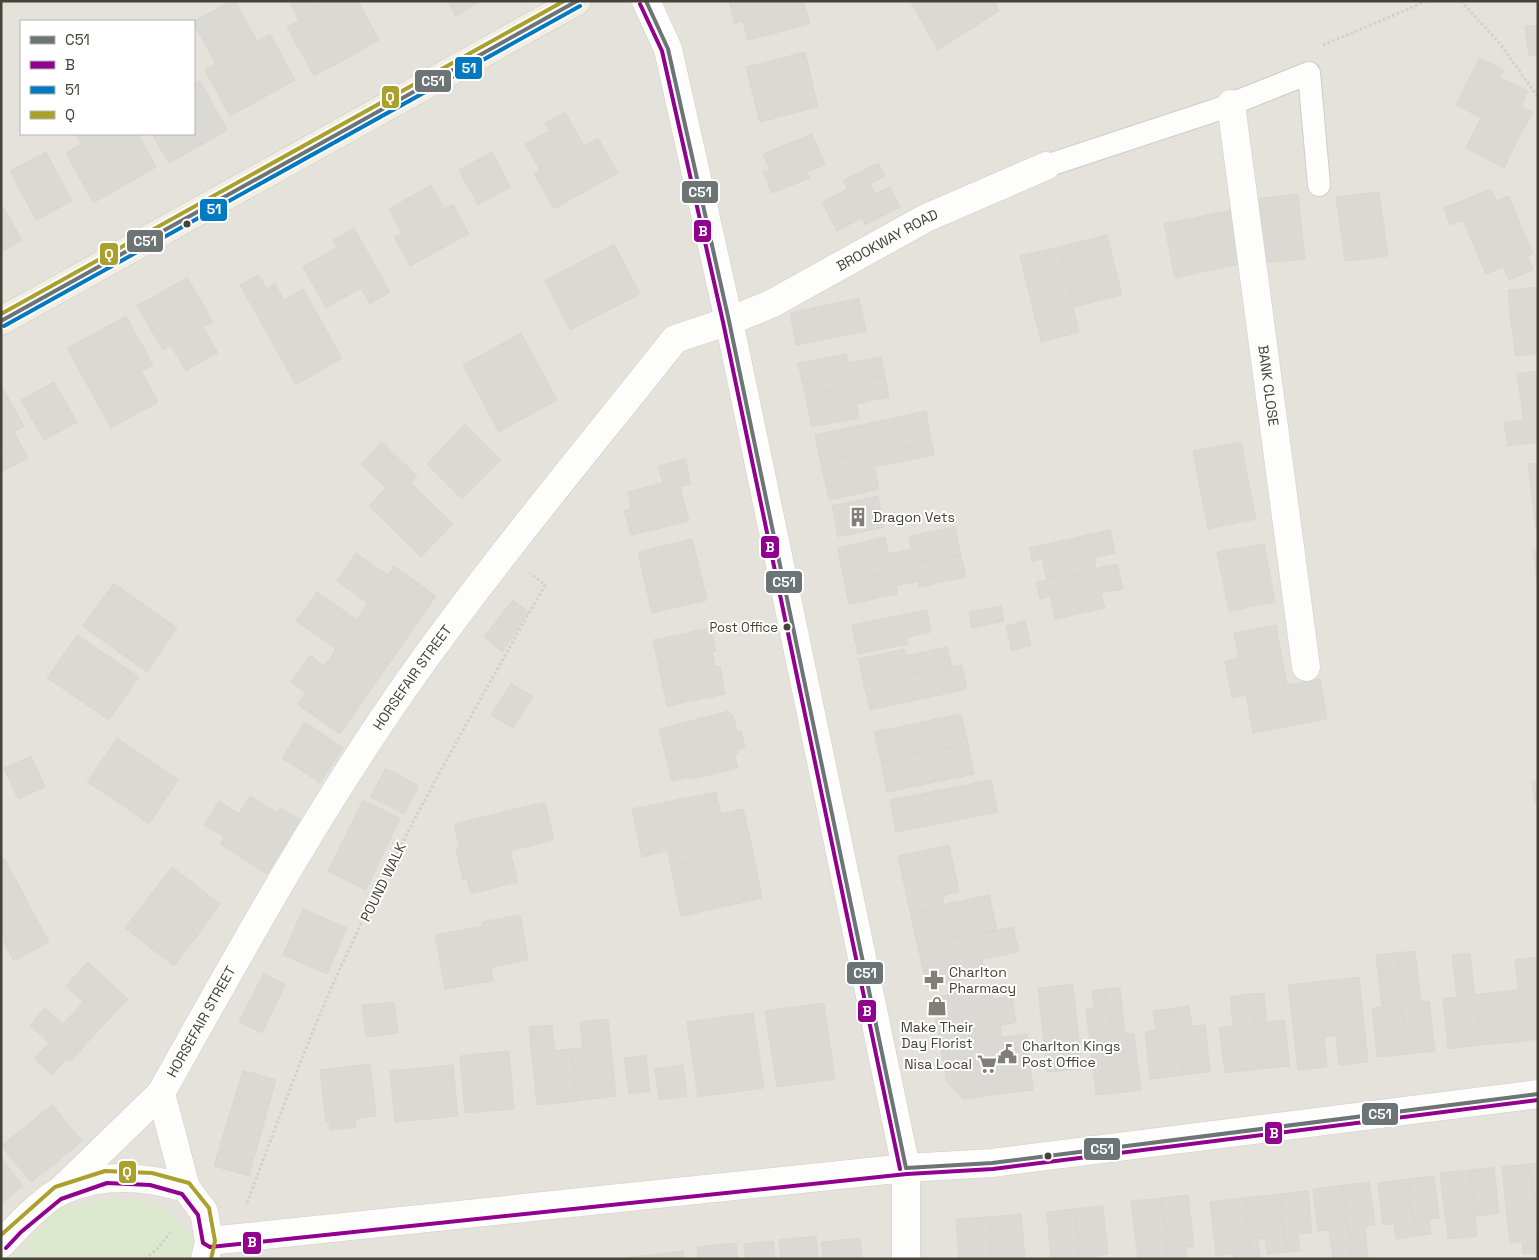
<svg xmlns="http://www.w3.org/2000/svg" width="1539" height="1260" font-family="'Space Grotesk',sans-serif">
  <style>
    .residential { fill: #e4e2da; fill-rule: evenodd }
    .green { fill: #dde9ce }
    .building { fill: #dad9d4; stroke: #d9d7d1 }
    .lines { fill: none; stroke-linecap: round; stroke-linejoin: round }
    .service-casing { stroke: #cfcdc9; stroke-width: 24 }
    .minor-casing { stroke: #cfcdc9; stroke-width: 29 }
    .tertiary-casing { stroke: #cfcdc9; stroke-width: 29 }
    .primary-casing { stroke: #d2ccbb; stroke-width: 29 }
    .path { stroke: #d1d0cb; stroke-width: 3; stroke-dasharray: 2.5 2.5; stroke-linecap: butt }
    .service { stroke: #fdfdfc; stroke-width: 22 }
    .minor { stroke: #fdfdfc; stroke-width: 28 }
    .tertiary { stroke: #fdfdfc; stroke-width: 28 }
    .primary { stroke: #f0eee5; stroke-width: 28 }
    .bus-1-casing { stroke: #fff; stroke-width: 8 }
    .bus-2-casing { stroke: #fff; stroke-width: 8 }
    .bus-3-casing { stroke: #fff; stroke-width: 8 }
    .bus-4-casing { stroke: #fff; stroke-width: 8 }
    .bus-1 { stroke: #6c7476; stroke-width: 4 }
    .bus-2 { stroke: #91008e; stroke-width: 4 }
    .bus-3 { stroke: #0279c1; stroke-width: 4 }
    .bus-4 { stroke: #aba02b; stroke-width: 4 }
    .bus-dot { fill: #464238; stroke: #fff; stroke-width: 2 }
    .labels { text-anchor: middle; stroke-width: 4; stroke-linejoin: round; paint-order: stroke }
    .bus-label { font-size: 13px; fill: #464238; stroke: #fff; text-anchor: end }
    .street-label { font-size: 14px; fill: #464238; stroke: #fff }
    .poi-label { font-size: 14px; fill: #464238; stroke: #fff; text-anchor: start }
    .line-badge { stroke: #fff; stroke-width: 2 }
    .badge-label { font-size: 14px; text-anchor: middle; font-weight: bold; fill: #fff }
  </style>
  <rect width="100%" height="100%" fill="#f1f0eb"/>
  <path class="residential" d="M1,1h1537v1258h-1537zM21,21h173v113h-173z"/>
  <path class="green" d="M111,1198l43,6 17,11 22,22 -2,22h-178l47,-51z"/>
  <path class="building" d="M231,1h4l22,40 13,-7 25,46 -34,19 -48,-88z
    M289,1h23l32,59 -30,16 -27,-49 12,-6z
    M312,1h46l21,39 -35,20z
    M447,1h34l-25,15z
    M729,1h75l6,23 -62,16 -5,-19 -8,3z
    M910,1h85l4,10 -61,39z
    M213,11l48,88 -31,17 -25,-46 11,-6 -22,-40v-3z
    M1538,25v42l-2,-12 -7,1 -4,-30z
    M805,52l13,55 -58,15 -14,-55z
    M1479,58l25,12 -4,7 28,14 -7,15 12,6 -14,25 -63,-32z
    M200,81l27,49 -31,18 -8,-14h6v-50z
    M565,112l19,34 14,-8 20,35 -64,36 -20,-36 6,-3 -15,-26 25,-13 -5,-8z
    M1481,118l38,19 -15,31 -38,-20z
    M76,134h19l30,51 -32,18 -27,-50 15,-9z
    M95,134h43l18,33 -31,18z
    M152,134h36l8,14 -27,15z
    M812,134l13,31 -18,7 3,6 -38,15 -9,-21 7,-3 -7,-15z
    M46,152l26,49 -36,19 -26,-49z
    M492,152l18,35 -32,18 -19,-35z
    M878,163l7,13 -15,8 5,10 15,-7 10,20 -35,18 -3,-7 -25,13 -15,-29 26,-13 -5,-8z
    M431,185l13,24 9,-5 16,30 -30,16 -29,-53z
    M1491,189l6,12 12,-5 11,28 -47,20 -10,-24 -13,5 -6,-17z
    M1379,192l9,64 -43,5 -9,-64z
    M1298,194l7,65 -43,4 -7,-64z
    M410,197l29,53 -29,16 -16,-29 8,-4 -13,-24z
    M1,203l21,37 -21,12z
    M1232,210l12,53 -69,15 -11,-54z
    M1520,224l13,30 -5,2 5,14 -24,10 -6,-13 -17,7 -13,-30z
    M354,228l36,64 -20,12 -9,-16 -35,20 -23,-41 35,-20 -5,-7z
    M1107,235l15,60 -49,12 -15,-60z
    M614,244l26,50 -35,18 -25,-50z
    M1058,247l21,85 -38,10 -21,-86z
    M580,262l25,50 -35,18 -25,-50z
    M258,275l9,14 8,-5 9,16 19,-11 39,69 -46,27 -56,-100z
    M187,277l26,45 -10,5 15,26 -16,8 -40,-69z
    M1538,287v33l-27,3 -3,-33z
    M162,292l40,69 -16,10 -15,-25 -8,4 -26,-44z
    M859,298l7,33 -70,14 -6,-32z
    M126,316l27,49 -12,6 17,31 -18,10 -43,-80z
    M1538,320v33l-22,3 -5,-33z
    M97,332l43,80 -29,16 -44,-80z
    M521,333l36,67 -58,32 -36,-67z
    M846,354l2,9 33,-6 4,20 -80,17 -7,-31z
    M1538,371v36l-16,2 -5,-35z
    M885,377l4,20 -33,7 3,14 -47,9 -7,-33z
    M54,382l23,40 -33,18 -23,-40z
    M1,385l23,41 -10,6 14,26 -15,8 -12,-21z
    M1538,407v35l-30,4 -4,-23 19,-3 -1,-11z
    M926,411l5,29 -110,24 -6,-29z
    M465,424l36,36 -39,39 -35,-35z
    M931,440l4,15 -61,12 5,22 -50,11 -8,-36z
    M382,442l35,34 -6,7 42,41 -32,33 -52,-51 17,-18 -25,-24z
    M1241,442l15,77 -48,10 -15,-78z
    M1,445l12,21 -12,6z
    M685,459l6,25 -11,2 9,35 -58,14 -7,-24 7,-2 -3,-17 35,-9 -5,-17z
    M1538,463v34h-6l-4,-33z
    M878,496l6,31 -46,10 -6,-31z
    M1532,497h6v33h-2z
    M955,527l6,28 -117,25 -6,-32 47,-11 3,17 24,-5 -3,-13z
    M1110,530l5,23 -21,5 2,11 -49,11 -5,-21 -10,2 -3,-13z
    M692,539l15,61 -55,13 -14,-61z
    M1264,544l11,58 -46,9 -12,-59z
    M1538,549v33h-1l-4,-32z
    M356,553l32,22 6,-9 42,30 -16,23 -74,-52z
    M961,555l5,22 -47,10 -1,-6 -22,5 1,8 -48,10 -5,-24z
    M1117,564l6,25 -22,4 4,15 -50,11 -5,-23 -10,3 -4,-17z
    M346,567l74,52 -16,23 -42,-30 6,-9 -31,-22z
    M114,583l63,45 -30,44 -65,-46z
    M317,592l40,28 5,-8 42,30 -16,23 -82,-58z
    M513,600l15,12 -25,40 -19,-15z
    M1001,606l3,15 -32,7 -3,-16z
    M306,607l82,58 -16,23 -42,-30 6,-9 -40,-28z
    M927,610l4,22 -24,5 1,7 -50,10 -6,-29z
    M1025,621l6,24 -19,6 -6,-25z
    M1276,625l11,60 33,-6 7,40 -74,14 -7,-38 -14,3 -7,-37 14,-3 -5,-25z
    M711,628l5,23 -4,1 3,15 5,-1 5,28 -58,12 -14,-66z
    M77,635l62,42 -30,43 -62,-42z
    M947,647l5,20 -88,19 -5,-27 45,-10 2,7z
    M310,655l14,11 6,-8 42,30 -16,23 -57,-40z
    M962,665l5,24 -97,21 -6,-24z
    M299,671l57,40 -16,23 -43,-30 9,-11 -15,-11z
    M511,683l22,14 -20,31 -22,-13z
    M729,711l2,5 2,-1 4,17 4,-1 4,17 -8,2 1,3 -4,1 4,14 -47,11v-2l-19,4 -13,-52z
    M961,714l7,30 -87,18 -7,-30z
    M305,722l38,26 -23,35 -38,-25z
    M117,738l31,21 -29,44 -32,-21z
    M968,744l6,30 -87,18 -6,-30z
    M31,756l14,31 -27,12 -14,-31z
    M148,759l30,21 -29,44 -30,-21z
    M386,768l33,18 -15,28 -34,-17z
    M991,780l7,32 -102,20 -6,-32z
    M1532,781h6v21h-3z
    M716,792l5,22 22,-5 9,38 -82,17 -2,-13 -26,6 -10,-48z
    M250,796l27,17 3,-5 21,12 -34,54 -47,-30 4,-7 -20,-12 15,-24 20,13z
    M363,800l37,18 -34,72 -38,-19z
    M545,802l9,38 -44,11 8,31 -47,12 -4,-15 -4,1 -7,-32h4l-6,-24z
    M949,845l10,47 -17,4 2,9 -34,7 -12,-56z
    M752,847l10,51 -81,18 -11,-52z
    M4,858l45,84 -35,19 -13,-24v-77z
    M172,867l48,37 -22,31 -50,-37z
    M989,895l8,35 -79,17 -8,-35z
    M148,898l50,37 -24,31 -49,-38z
    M303,909l44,19 -20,46 -44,-19z
    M520,915l8,45 -37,7 2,14 -48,8 -10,-54 48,-9 -1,-4z
    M1013,927l6,25 -37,7 4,16 -59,12 -9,-40z
    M1415,951l6,51 8,-1 6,50 -27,3 -12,-101z
    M1396,953l12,101 -31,3 -5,-49 10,-1 -6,-52z
    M1470,953l10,92 -32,4 -5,-50 14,-2 -5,-42z
    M1538,957v82l-14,2 -9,-81z
    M88,962l40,37 -32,34 -22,-21 9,-10 -17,-16z
    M264,973l21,12 -23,48 -23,-11z
    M1359,977l9,85 -29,3 -3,-29h-5l-6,-55z
    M1325,981l6,55 -7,1 3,30 -29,3 -10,-85z
    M1073,984l9,85 -35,3 -9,-84z
    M991,988l2,11 19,-3 4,26 -15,3v12l-61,9 -8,-49z
    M1120,988l5,46 9,-1 7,57 -24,3 -11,-104z
    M1106,989l11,104 -21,2 -10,-86 8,-1 -2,-17z
    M1518,990l6,51 -44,4 -6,-50z
    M1264,993l3,29 17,-2 6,46 -31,3 -9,-75z
    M1250,994l9,75 -34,4 -6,-45 14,-2 -3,-29z
    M394,1002l4,31 -32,4 -4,-32z
    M824,1003l11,76 -58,8 -12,-76z
    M1189,1006l3,20 13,-1 5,47 -28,3 -8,-67z
    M45,1008l18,16 11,-12 22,21 -26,29 -4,-3 -14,16 -18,-17 15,-15 -19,-18z
    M1174,1008l8,67 -32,4 -5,-47 11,-2 -3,-19z
    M753,1013l11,75 -66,9 -11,-75z
    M608,1019l8,77 -39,5 -6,-52 12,-1 -3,-26z
    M552,1025l3,26 16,-2 6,52 -40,4 -8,-78z
    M1027,1034l6,56 -70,9 -16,-17 -7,-36z
    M509,1051l5,58 -49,4 -5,-57z
    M646,1055l4,36 -21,3 -5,-36z
    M370,1064l6,52 -21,3 1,8 -26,3 -1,-8h-3l-6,-52z
    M453,1065l5,51 -63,6 -5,-51z
    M683,1065l4,31 -28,4 -4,-31z
    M243,1070l33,10 -27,96 -35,-10z
    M52,1105l30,36 -25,21 -30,-37z
    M27,1125l30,37 -26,20 -30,-36z
    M1,1158l22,28 -22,17z
    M1538,1163v72l-8,-71z
    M1530,1164l8,89 -15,1 -1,-13 -12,2 -8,-76z
    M1494,1167l5,46 -24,3 -5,-46z
    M1470,1170l7,66 -29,3 -8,-66z
    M1434,1176l5,42 -10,1 2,15 -16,2 -7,-57z
    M1408,1179l7,57 -19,3 -2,-15 -11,1 -5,-42z
    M1369,1182l6,43 -10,1 3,33h-16l-9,-74z
    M1343,1185l9,74h-19l-4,-29 -11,1 -5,-42z
    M1308,1191l4,42 -14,1 2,17 -14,1 -6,-58z
    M1280,1194l6,58 -19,2 -2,-16 -7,1 2,20h-9l-7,-61z
    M1188,1195l6,51 -8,1 1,12h-19l-6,-61z
    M1162,1198l6,61h-30l-7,-58z
    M1244,1198l7,61h-17v-6l-18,3 -6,-54z
    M1103,1206l5,48 -11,2v3h-18l-4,-50z
    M1075,1209l4,50h-28l-4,-47z
    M1021,1214l4,45h-33l-4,-42z
    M988,1217l4,42h-33l-3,-40z
    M816,1236l2,23h-37l-2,-19z
    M860,1238l2,21h-39l-2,-17z
    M773,1241l2,18h-29l-2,-15z
    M736,1243l2,16h-40l-1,-12z
    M683,1251l1,8h-30l-1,-4z
    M653,1255l1,4h-33v-1z"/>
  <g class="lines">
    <defs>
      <path id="service" d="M1046,166l170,-56 93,-37 10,112"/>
      <g id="minor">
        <path id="s1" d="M1231,104l75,563"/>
        <path id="s2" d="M729,321l42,-17 155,-86 120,-52"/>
        <path d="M906,1168v91"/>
        <path d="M58,1193l103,-100"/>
      </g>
      <g id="tertiary">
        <path d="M646,1l22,48 61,272 177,847"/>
        <path d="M209,1241l697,-73 86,-5 546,-69"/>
        <path d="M1,1244c14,-15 40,-43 58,-52 42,-20 84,-16 127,-4"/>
        <path id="s3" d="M205,1259l4,-18 -5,-29 -18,-24 -25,-95c83,-148 165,-298 265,-436 79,-109 166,-213 249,-318l54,-18"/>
      </g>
      <path id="primary" d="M1,321l576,-320"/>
    </defs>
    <use href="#service" class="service-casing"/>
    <use href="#minor" class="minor-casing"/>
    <use href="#tertiary" class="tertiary-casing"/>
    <use href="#primary" class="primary-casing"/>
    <path class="path" d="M1461,1l39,43 38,53
      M1323,45l104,-44
      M247,1203c28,-74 55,-149 87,-221 62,-137 137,-266 211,-397l-15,-12
      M145,1259l13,-11 14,-18"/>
    <use href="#service" class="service"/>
    <use href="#minor" class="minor"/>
    <use href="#tertiary" class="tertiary"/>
    <use href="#primary" class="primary"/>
    <defs>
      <path id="bus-1" d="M646,1l22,48 61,272 177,847
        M1,321l576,-320
        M906,1168l86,-5 546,-69"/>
      <path id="bus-2" d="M640,4l22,47 61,271 177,847
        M6,1248l15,-16 40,-33 46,-16 43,2 32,9 16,21 5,28 7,4 697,-73 86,-5 545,-69"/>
      <path id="bus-3" d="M4,326l576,-320"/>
      <path id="bus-4" d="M1,314l563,-313
        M1,1235l54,-48 50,-16 47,2 37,10 20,25 6,33 -4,18"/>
    </defs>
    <use href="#bus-1" class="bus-1-casing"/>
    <use href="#bus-2" class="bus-2-casing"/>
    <use href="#bus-3" class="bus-3-casing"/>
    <use href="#bus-4" class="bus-4-casing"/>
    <use href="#bus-1" class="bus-1"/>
    <use href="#bus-2" class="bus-2"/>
    <use href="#bus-3" class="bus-3"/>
    <use href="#bus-4" class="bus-4"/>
  </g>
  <defs>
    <symbol id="building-bare" viewBox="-9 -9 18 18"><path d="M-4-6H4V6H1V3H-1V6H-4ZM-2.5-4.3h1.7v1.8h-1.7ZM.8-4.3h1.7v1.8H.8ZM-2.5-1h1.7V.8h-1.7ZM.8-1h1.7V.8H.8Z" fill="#827f77" stroke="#fff" stroke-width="2.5" paint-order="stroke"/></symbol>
    <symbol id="pharmacy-bare" viewBox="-9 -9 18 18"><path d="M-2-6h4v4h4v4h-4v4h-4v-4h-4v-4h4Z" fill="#827f77" stroke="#fff" stroke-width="2.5" paint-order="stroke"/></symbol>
    <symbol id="shop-bare" viewBox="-9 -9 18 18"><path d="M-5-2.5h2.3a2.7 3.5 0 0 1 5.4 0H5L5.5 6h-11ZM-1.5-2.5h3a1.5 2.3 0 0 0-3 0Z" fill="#827f77" stroke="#fff" stroke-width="2.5" paint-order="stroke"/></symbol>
    <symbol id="civic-bare" viewBox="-9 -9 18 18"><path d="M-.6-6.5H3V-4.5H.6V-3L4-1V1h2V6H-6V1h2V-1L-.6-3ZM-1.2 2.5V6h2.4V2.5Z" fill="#827f77" stroke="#fff" stroke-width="2.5" paint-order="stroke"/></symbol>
    <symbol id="supermarket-bare" viewBox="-9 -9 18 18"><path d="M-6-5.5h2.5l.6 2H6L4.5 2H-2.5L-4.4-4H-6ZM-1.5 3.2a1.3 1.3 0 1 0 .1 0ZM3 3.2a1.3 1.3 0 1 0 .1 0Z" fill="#827f77" stroke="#fff" stroke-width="2.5" paint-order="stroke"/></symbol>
  </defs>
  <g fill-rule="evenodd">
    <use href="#building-bare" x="844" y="503" width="28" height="28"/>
    <use href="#pharmacy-bare" x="920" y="966" width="28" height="28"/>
    <use href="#shop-bare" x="923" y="992" width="28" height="28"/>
    <use href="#civic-bare" x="993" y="1040" width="28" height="28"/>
    <use href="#supermarket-bare" x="973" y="1050" width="28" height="28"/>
  </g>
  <g class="bus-dot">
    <circle cx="187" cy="224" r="4.5"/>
    <circle cx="787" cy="627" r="4.5"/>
    <circle cx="1048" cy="1156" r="4.5"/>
  </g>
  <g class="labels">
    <g class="bus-label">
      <text x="778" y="632">Post Office</text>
    </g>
    <g class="street-label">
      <text dy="5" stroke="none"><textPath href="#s2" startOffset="178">BROOKWAY ROAD</textPath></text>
      <text dy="5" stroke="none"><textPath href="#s1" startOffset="284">BANK CLOSE</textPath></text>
      <text dy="5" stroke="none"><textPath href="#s3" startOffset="662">HORSEFAIR STREET</textPath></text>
      <text transform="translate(383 882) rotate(-64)" y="5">POUND WALK</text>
      <text dy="5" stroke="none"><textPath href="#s3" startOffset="258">HORSEFAIR STREET</textPath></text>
    </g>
    <g class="poi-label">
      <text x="873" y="522">Dragon Vets</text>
      <text x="949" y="977">Charlton<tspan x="949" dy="16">Pharmacy</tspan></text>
      <text x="937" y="1032" text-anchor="middle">Make Their<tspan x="937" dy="16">Day Florist</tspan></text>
      <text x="1022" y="1051">Charlton Kings<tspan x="1022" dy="16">Post Office</tspan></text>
      <text x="972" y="1069" text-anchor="end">Nisa Local</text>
    </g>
  </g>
  <g class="line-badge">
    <rect x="454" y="56" width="29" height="24" rx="5" fill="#0279c1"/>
    <rect x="414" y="69" width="38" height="24" rx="5" fill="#6c7476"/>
    <rect x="381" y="85" width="19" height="24" rx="5" fill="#aba02b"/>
    <rect x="681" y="180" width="38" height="24" rx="5" fill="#6c7476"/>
    <rect x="199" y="198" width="29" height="24" rx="5" fill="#0279c1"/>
    <rect x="693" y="219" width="19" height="24" rx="5" fill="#91008e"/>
    <rect x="126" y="229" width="38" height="24" rx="5" fill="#6c7476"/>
    <rect x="99" y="242" width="20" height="24" rx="5" fill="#aba02b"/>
    <rect x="760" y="535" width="20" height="24" rx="5" fill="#91008e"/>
    <rect x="765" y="570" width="38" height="24" rx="5" fill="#6c7476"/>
    <rect x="846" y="961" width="38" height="24" rx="5" fill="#6c7476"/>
    <rect x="857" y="999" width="20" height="24" rx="5" fill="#91008e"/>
    <rect x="1361" y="1102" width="38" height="24" rx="5" fill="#6c7476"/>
    <rect x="1264" y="1121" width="19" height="24" rx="5" fill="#91008e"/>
    <rect x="1083" y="1137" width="38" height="24" rx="5" fill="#6c7476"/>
    <rect x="118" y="1160" width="19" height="24" rx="5" fill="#aba02b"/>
    <rect x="242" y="1231" width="20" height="24" rx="5" fill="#91008e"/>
  </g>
  <g class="badge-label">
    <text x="469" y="73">51</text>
    <text x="433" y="86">C51</text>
    <text x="390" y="102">Q</text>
    <text x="700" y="197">C51</text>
    <text x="214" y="214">51</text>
    <text x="703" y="236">B</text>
    <text x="145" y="246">C51</text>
    <text x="109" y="259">Q</text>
    <text x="770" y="552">B</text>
    <text x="784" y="587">C51</text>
    <text x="865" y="978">C51</text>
    <text x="867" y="1016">B</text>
    <text x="1380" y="1119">C51</text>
    <text x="1274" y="1138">B</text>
    <text x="1102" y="1154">C51</text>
    <text x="127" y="1177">Q</text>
    <text x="252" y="1247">B</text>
  </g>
  <rect width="1539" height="1260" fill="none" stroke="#464238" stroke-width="5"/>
  <rect x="20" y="20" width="175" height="115" fill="#ffffff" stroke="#b5b3af"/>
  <rect x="30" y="36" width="25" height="8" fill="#6c7476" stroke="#b5b3af"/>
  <text x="65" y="45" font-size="15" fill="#464238">C51</text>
  <rect x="30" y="61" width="25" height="8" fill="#91008e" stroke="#b5b3af"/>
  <text x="65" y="70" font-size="15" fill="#464238">B</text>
  <rect x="30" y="86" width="25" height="8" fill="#0279c1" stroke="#b5b3af"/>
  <text x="65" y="95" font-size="15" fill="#464238">51</text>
  <rect x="30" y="111" width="25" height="8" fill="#aba02b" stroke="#b5b3af"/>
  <text x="65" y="120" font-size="15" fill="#464238">Q</text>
</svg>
